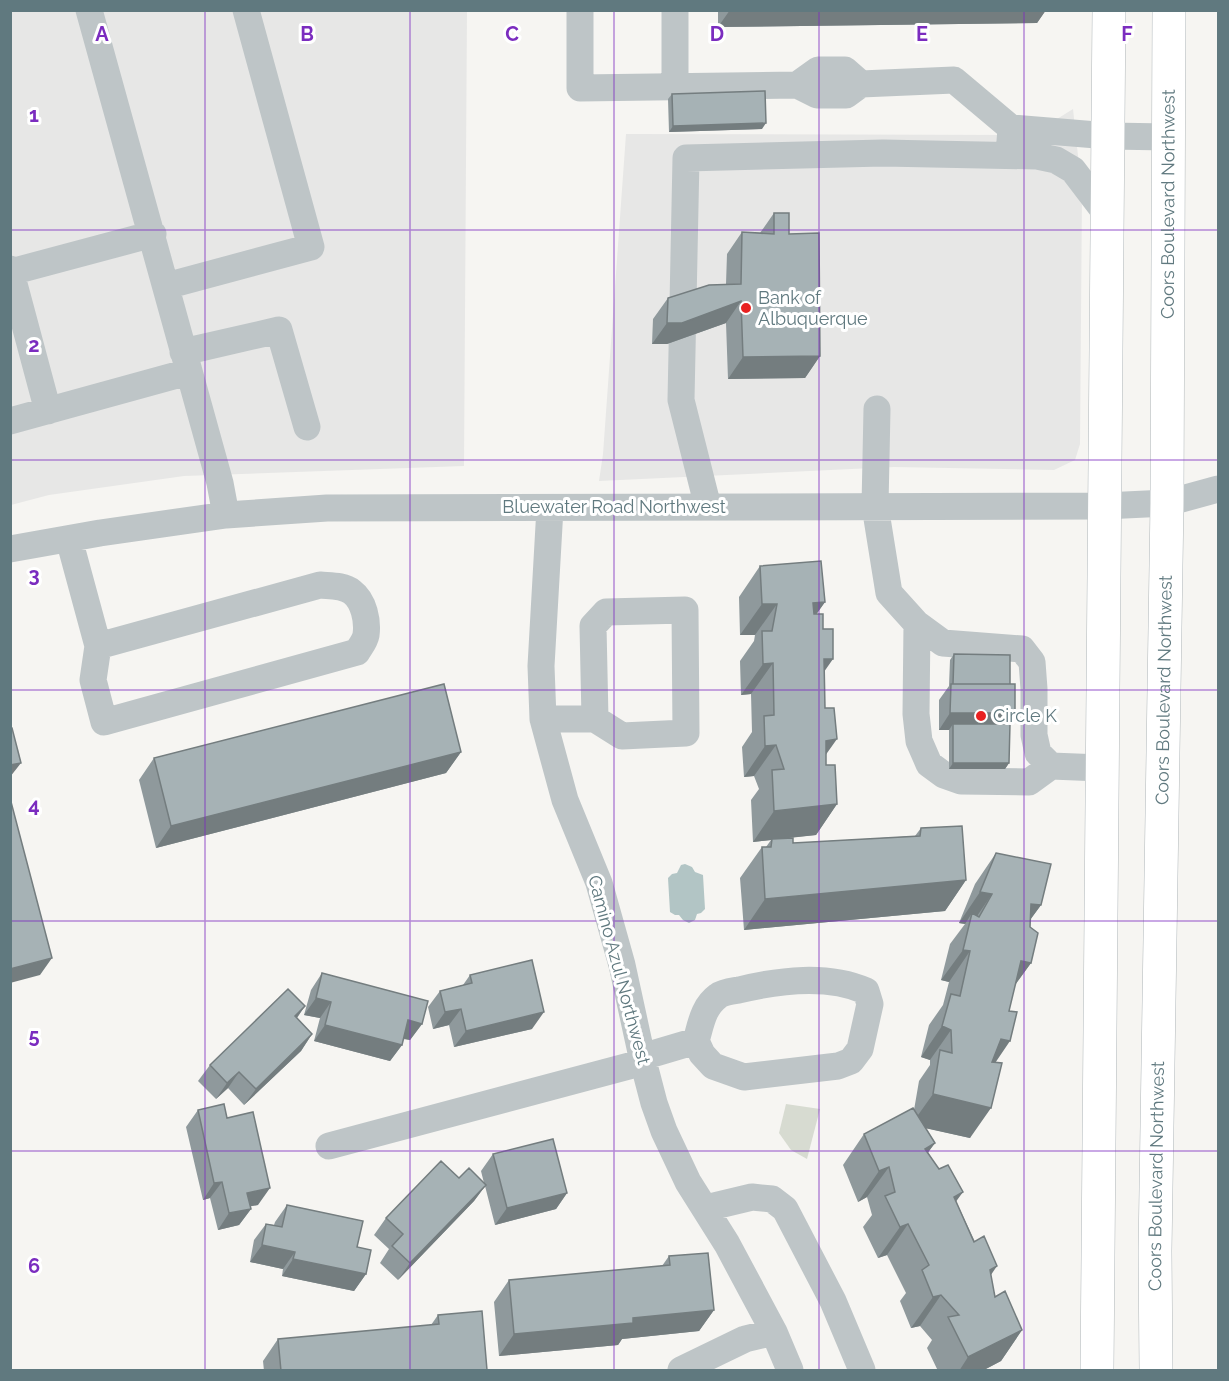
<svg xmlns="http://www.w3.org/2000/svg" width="1229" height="1381" font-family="Raleway,sans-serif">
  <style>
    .built { fill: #e7e7e6 }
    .green { fill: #d7dbd1 }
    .water { fill: #b2c5c5 }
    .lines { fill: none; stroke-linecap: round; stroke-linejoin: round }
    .major-casing { stroke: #b0b7ba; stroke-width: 34 }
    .minor { stroke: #bec5c7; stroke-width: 27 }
    .major { stroke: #fff; stroke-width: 33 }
    .wall { fill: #8f999c }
    .shaded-wall { fill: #747d7f }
    .building { fill: #a6b2b5; stroke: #747d7f; stroke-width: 1.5 }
    .grid { fill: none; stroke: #7b2cbf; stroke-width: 1.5; stroke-opacity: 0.55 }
    .poi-dot { fill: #e82121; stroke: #fff; stroke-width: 2 }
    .labels { text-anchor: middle; stroke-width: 6; stroke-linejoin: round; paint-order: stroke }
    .street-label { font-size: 18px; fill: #60797f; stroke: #fff }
    .poi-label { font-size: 18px; fill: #60797f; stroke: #fff; text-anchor: start }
    .grid-label { font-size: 20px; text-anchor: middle; font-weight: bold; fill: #7b2cbf; stroke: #fff; stroke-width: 6; stroke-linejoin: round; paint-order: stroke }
  </style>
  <rect width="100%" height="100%" fill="#f6f5f2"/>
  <path class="built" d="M11,11h456l-3,455 -280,10 -135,19 -38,10z
    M1073,109l9,84 -2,251 -5,16 -21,10 -160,-3 -295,14 4,-27 23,-320 388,1 35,-11z"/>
  <path class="green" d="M786,1104l34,5 -13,50 -16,-9 -12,-17z"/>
  <path class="water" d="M685,864l7,3 3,5 8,3 2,34 -4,4 -4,1 -2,6 -6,3 -6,-3 -4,-5h-4l-5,-3 -2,-34 4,-4 5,-1 4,-8z"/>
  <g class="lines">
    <defs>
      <g id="major">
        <path d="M1097,1370l12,-1360"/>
        <path id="s1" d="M1156,1370l-1,-119 12,-748 2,-493"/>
      </g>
    </defs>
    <use href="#major" class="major-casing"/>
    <path class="minor" d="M89,10l131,473 6,32
      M580,10v78l217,-3 20,10h29l15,-11 93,-4 57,48 -2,27
      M797,85l21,-15h27l16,14
      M675,87v-77
      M1011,128l98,8 59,1
      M10,269l38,142
      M11,272l142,-38
      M166,286l145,-39 -65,-237
      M183,352l96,-22 28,97
      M877,409l-2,97 14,87 28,31 26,19 79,6 10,13 2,27v46l4,18 13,13 50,2
      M10,421l178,-49
      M708,507l-27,-107 5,-242 197,-5 154,3 19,4 17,10 35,46
      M550,508l-9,158 2,53 22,81 34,83 23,82 20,92 12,46 10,28 24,51 39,62 47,88 16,38
      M69,539l29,107 -5,34 11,42 253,-70c3,-5 8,-11 9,-17 2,-14 -2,-34 -14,-43 -9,-7 -22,-6 -32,-7l-222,61
      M10,549l90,-16 126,-18 101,-7 777,-2 63,-3 51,-14
      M917,624l-1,90 3,27 10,23 15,11 17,6 68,1 22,-16
      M543,719h52l-2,-93 13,-14 79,-2 1,123 -64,3 -27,-17
      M642,1057l54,-16c5,-17 7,-34 22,-45 5,-4 15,-5 21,-6 41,-10 88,-16 127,1l4,13 -10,45 -9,12 -13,5 -94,11 -31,-11 -11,-12 -6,-13
      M329,1146l315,-84
      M706,1208l46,-11 20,2 13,10 48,92 29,69
      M681,1370l64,-31 29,-7"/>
    <use href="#major" class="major"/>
  </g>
  <path class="wall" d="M718,10h328l-9,13 -319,4z
    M672,94l90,35 -93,3 -1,-33z
    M774,213l15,21 31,122 -15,22 -77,1 -2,-56 -59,21h-15l1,-25 15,-21 58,-14 1,-30 15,-22 18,1z
    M760,566l65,36 -9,12 8,57 2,94 11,39 -21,31 -31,3 8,5 122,-7 6,-8 45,52 -21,31 -201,19 -4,-52 22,-31h4l5,-7 -18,2 -2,-42 8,-11 -5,-13 -10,1 -2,-30 10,-15 -1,-38 -10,1 -1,-34 14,-20 1,-6h-15l-1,-38z
    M954,654l56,30 5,29 -8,11 2,39 -4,6h-56v-39h-10v-30l10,-14 1,-26z
    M461,752l-15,21 -290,75 -17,-68 15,-22z
    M996,853l45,52 -11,15 1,43 -16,22 -20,78 -25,75 -44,-10 9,15 -7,9 28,49 35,75 4,21 27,33 -21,31 -19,10h-44l-11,-23 5,-8 -12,-14 -9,2 -11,-27 6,-8 -19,-38 -9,3 -15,-31 9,-12 -5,-18 -9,5 -15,-37 21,-31 50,-24 5,-29 11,-16v-5l-9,-3 8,-32 14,-20 6,-23 -8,-2 9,-36 15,-20 -6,-1 16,-39z
    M322,973l100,51 -12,16 -7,-1 -1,6 -12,16 -76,-20 6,-23 -16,-3 7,-25z
    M470,975l62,54 -78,18 -5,-22 -16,4 -5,-22 12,-16 23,-6z
    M305,1006l-8,12 15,16 -11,17 -57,54 -16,-17 -12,11 -18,-18 12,-16z
    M198,1110l29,8 31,87 -8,1 1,3 -12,16 -21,5 -8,-32 -7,2 -17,-73z
    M493,1154l74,39 -11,16 -61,16 -10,-39 -11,15 -76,79 -18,-17 9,-14 -15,-14 12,-17 73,-40 25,5 -3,-12z
    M287,1205l70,42 9,27 -12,17 -72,-15 1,-7 -33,-7 4,-22 12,-16 8,1 1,-3z
    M669,1256l45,54 -15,21 -77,8 -4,6 -119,11 -5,-54 15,-22 153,-14z
    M438,1315l49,55 -1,1h-222l-1,-10 15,-22 153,-14z"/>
  <path class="shaded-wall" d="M730,10h316l-9,13 -319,4z
    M766,123l-4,6 -93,3 4,-6z
    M741,301l-15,22 -59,21h-15l15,-21z
    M820,356l-15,22 -77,1 15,-22z
    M825,602l-21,30 9,-29z
    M762,604h15l-22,31h-15z
    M824,659h9l-21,30z
    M773,663l-22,31 -10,1 22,-31z
    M950,713h65l-12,17 -50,-6 -4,6h-10z
    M837,739l-22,31 11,-29z
    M776,745l-22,31 -10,1 21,-31z
    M461,752l-15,21 -290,75 15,-22z
    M21,763l-11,14v-12z
    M953,763h56l-4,6h-56z
    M837,804l-21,31 -63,7 21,-31z
    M966,880l-21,31 -201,19 21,-31z
    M980,892l12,2 -21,31 1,-12 -7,11 -6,-1z
    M1031,904l10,1 -22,30z
    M963,950l7,1 -21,31 -8,-2z
    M52,958l-12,17 -30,8v-14z
    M1021,961l10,2 -22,30z
    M316,998l15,4 -11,16 -16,-3z
    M305,1006l-12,17 2,-7z
    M461,1009l-12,16 -16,4 12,-17z
    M544,1012l-12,17 -78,18 12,-16z
    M408,1020l14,4 -12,16 -13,-3z
    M325,1025l77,20 -12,16 -76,-20z
    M942,1026l9,4 -21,30 -9,-3z
    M312,1034l-11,17 -57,54 12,-16z
    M1001,1039l9,2 -21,31 -9,-2z
    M239,1072l-11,16 -12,11 11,-16z
    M933,1094l58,14 -21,30 -59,-13z
    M935,1143l-22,30 12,-24z
    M889,1167l-22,30 -9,5 21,-31z
    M222,1182l-12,16 -7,2 11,-17z
    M486,1185l-12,16 -76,79 12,-17z
    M270,1188l-12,17 -22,4 11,-16z
    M963,1192l-22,30 13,-25z
    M567,1193l-11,16 -61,16 12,-17z
    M251,1209l-12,16 -21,5 11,-17z
    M908,1224l-21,31 -9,3 22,-31z
    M262,1245l33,7 -12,17 -33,-7z
    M293,1259l73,15 -12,17 -72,-15z
    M997,1266l-21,31 14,-27z
    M941,1295l-21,31 -9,2 22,-31z
    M714,1310l-15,21 -77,8 -4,6 -119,11 15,-22 119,-16z
    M1022,1330l-21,31 -19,10h-23l9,-14z"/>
  <path class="building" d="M765,91l1,32 -93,3 -1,-32z
    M774,213h15v21l30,-1 1,123 -77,1 -2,-56 -59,22h-15l1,-25 41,-13 32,-1 1,-52 32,2z
    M821,561l4,41 -12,1 1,11h9v15h10v30h-9l1,49h9l3,31 -11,2v24h9l2,39 -63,7 -2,-41 12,-1 -8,-24 -11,1 -1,-30 10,-1 -1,-52 -10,1 -1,-33h10l5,-27h-15l-2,-38z
    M954,654l56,1v29h-57z
    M444,684l17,68 -290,74 -17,-68z
    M951,684h64v29h-65z
    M953,724h57l-1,39h-56z
    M10,728h2l9,35 -11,2z
    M10,798l42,160 -42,11z
    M962,826l4,54 -201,19 -3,-52h9l1,-8 21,-1v5l127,-7 1,-8z
    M996,853l55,11 -10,41 -10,-1 -1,23 8,6 -7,30 -10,-2 -12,50 8,1 -7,29 -9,-2 -9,23 10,1 -11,45 -58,-14 7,-44 12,3 -1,-23 -9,-4 9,-32 9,2 10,-45 -7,-1 9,-37 7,4 13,-23 -12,-2z
    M532,960l12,52 -78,19 -5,-22 -16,3 -5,-21 32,-8 -2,-8z
    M322,973l106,28 -6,23 -14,-4 -6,25 -77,-20 6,-23 -15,-4z
    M288,989l17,17 -10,10 17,18 -56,55 -17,-17 -12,11 -17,-18z
    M224,1104l3,14 26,-6 17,76 -23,5 4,16 -22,4 -7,-31 -8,1 -16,-73z
    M913,1108l22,35 -10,6 14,20 9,-4 15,27 -9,5 20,45 10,-6 13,30 -7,4 5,27 10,-6 17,39 -54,27 -20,-40 11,-2 -18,-20 -8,2 -11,-27 7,-5 -21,-41 -8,3 -15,-31 10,-4 -6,-25 -10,4 -15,-37z
    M553,1139l14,54 -60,15 -14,-54z
    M441,1161l18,17 10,-10 17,17 -76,78 -18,-17 11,-12 -17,-16z
    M287,1205l76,16 -6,26 14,3 -5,24 -73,-15 2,-7 -33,-7 4,-21 16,3z
    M708,1253l6,57 -81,8v5l-119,11 -5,-54 161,-15 -1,-9z
    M482,1311l5,59 -13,1h-193l-3,-32 161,-15 -1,-9z"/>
  <path class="grid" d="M205,10v1360M410,10v1360M614,10v1360M819,10v1360M1024,10v1360M10,230h1208M10,460h1208M10,690h1208M10,921h1208M10,1151h1208"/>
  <g class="poi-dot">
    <circle cx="746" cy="308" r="6"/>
    <circle cx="981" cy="716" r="6"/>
  </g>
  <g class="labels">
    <g class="street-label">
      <text dy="6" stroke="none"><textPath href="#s1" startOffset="1166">Coors Boulevard Northwest</textPath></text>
      <text x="614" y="513">Bluewater Road Northwest</text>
      <text dy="6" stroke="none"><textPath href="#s1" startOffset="680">Coors Boulevard Northwest</textPath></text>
      <text transform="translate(619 970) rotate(75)" y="6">Camino Azul Northwest</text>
      <text dy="6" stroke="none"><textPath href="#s1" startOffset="194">Coors Boulevard Northwest</textPath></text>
    </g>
    <g class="poi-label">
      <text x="758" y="304">Bank of<tspan x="758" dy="21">Albuquerque</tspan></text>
      <text x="993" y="722">Circle K</text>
    </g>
  </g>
  <g class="grid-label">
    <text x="102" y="41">A</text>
    <text x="307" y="41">B</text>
    <text x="512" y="41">C</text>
    <text x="717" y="41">D</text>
    <text x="922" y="41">E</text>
    <text x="1127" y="41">F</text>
    <text x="34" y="122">1</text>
    <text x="34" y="352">2</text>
    <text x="34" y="582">3</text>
    <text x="34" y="812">4</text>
    <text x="34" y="1043">5</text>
    <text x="34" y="1273">6</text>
  </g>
  <rect width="1229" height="1381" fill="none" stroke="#60797f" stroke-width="24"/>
</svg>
